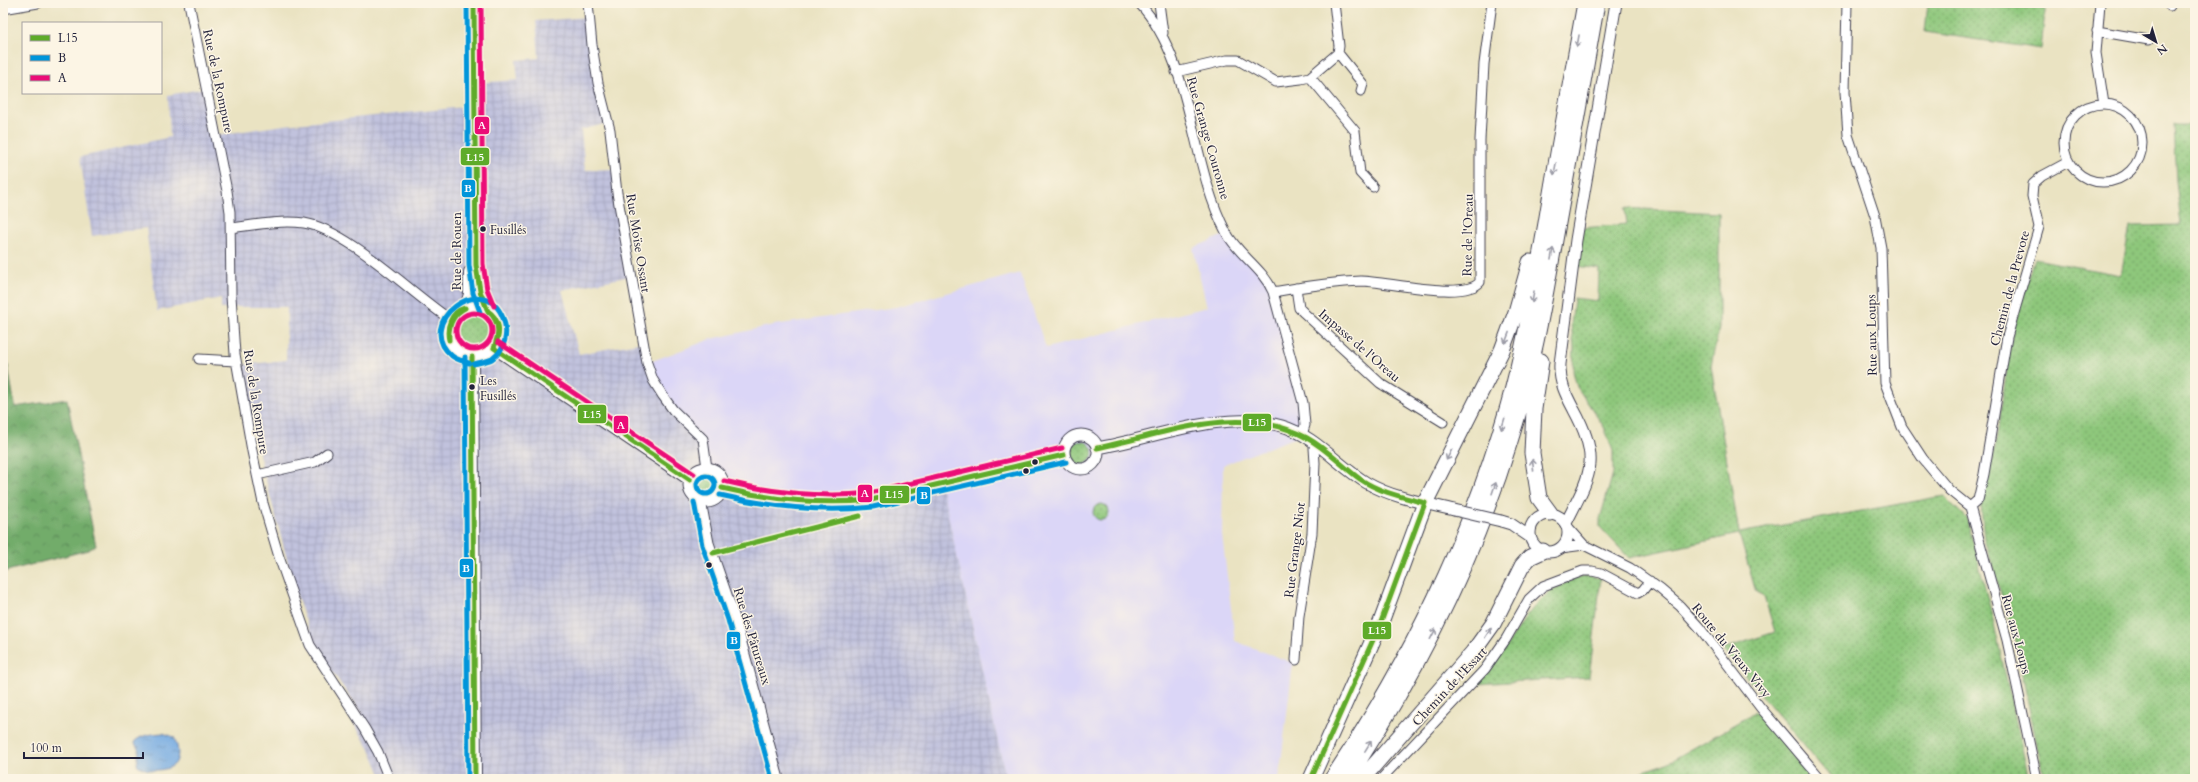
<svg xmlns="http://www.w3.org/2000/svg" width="2198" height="782" font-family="Cardo,serif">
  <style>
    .built { fill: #dbd6f7 }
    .industrial { fill: url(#industrial-grid) }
    .grass { fill: url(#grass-dots); stroke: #58745b }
    .forest { fill: url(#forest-crowns); stroke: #4a6753 }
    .water { fill: url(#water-ripples); stroke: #4b668e }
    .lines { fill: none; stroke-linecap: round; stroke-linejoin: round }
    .minor-casing { stroke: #403f4f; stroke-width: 11 }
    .tertiary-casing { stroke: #403f4f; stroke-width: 13 }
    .secondary-casing { stroke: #403f4f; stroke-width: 14 }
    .trunk-casing { stroke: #403f4f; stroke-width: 17 }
    .minor { stroke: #fff; stroke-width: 9 }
    .tertiary { stroke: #fff; stroke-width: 11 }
    .secondary { stroke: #fff; stroke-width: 12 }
    .trunk { stroke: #fff; stroke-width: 15 }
    .tertiary-bridge-casing { stroke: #403f4f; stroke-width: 13; stroke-linecap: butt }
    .tertiary-bridge { stroke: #fff; stroke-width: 11 }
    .bus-1-casing { stroke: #fcf5e5; stroke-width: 8 }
    .bus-2-casing { stroke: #fcf5e5; stroke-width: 8 }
    .bus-3-casing { stroke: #fcf5e5; stroke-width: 8 }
    .bus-1 { stroke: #5eab29; stroke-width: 5 }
    .bus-2 { stroke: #0095da; stroke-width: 5 }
    .bus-3 { stroke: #eb0c77; stroke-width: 5 }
    .oneway { stroke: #9c9ca7 }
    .bus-dot { fill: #22223b; stroke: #fcf5e5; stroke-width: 1.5 }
    .labels { text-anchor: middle; stroke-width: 3; stroke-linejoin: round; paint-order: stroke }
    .bus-label { font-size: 12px; fill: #22223b; stroke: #fcf5e5; text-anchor: start }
    .street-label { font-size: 13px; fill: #22223b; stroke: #fcf5e5 }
    .line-badge { stroke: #fcf5e5; stroke-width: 1.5 }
    .badge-label { font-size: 11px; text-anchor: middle; font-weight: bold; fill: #fff }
  </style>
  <defs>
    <pattern id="industrial-grid" width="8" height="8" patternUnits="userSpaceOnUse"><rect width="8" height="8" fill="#c1c2dd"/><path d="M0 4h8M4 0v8" fill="none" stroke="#a6a6bf"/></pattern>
    <pattern id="grass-dots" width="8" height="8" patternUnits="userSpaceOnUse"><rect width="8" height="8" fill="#8ec77b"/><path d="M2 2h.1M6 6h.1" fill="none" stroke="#74a166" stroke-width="1.8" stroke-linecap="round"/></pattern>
    <pattern id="forest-crowns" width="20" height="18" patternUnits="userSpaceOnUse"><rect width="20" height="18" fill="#72ac6b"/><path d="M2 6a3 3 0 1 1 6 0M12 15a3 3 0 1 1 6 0" fill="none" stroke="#5d8c59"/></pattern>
    <pattern id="water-ripples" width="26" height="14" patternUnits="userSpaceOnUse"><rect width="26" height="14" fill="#74aae2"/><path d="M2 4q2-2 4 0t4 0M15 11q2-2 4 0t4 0" fill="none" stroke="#5f8ab8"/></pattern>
  </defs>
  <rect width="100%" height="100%" fill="#fcf5e5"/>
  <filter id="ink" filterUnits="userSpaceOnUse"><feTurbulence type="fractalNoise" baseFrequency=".025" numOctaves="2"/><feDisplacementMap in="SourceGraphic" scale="8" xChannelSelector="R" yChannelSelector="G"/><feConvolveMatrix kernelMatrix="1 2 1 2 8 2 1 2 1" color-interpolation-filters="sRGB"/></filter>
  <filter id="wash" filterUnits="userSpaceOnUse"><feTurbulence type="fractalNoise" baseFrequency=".012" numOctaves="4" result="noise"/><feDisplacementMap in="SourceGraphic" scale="16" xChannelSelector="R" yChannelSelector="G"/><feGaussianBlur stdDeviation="0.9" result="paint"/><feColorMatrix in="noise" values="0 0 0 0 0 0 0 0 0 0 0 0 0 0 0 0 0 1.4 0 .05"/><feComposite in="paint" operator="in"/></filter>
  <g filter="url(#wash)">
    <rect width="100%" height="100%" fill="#eae3c2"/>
    <path class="built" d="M1227,234l40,47 34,111 1,43 -79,30 -1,70 13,106 58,22 -14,116h-273l-65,-295 -100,20 -119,-16 -2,-12 -9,-7 -38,-59 -26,-47 64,-24 63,-14 122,-18 124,-34 26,75 161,-41 -14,-59z"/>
    <path class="industrial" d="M589,17l19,106 -27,7 4,40 29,-1 17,107 -69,14 17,64 64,-12 10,38 47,54 7,34 -8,1 -6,5 -4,13 3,7 9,7 13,-2 8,-8 102,13 117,-20 65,295h-623l-12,-28 -18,-29 9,-9 -45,-62 -20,-54 -38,-143 -14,-73 -3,-16 44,-5 1,-53h-50l-16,2v-11l-64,13 -11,-83 -54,8 -12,-79 90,-20 -2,-42 38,-7 11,47 67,-10 190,-19v-23l44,-3 -2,-20 23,-2 -3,-37z"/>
    <path class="grass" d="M1928,3h118l-5,46 -116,-17z
      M2173,125h22v654h-151l-30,-143 -30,-97 -3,-34 14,-57 18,-119 22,-70 86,16 9,-49 51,-1 -5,-44z
      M1625,208l94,5v114l-8,39 28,167 205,-37 23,23 24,92 38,168h-197l-109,-130 52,-17 -11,-36 -8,-4 -17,-58 -110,24 -29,-31v-8l13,-46v-22l-9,-24 -27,-40 -4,-16 1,-24 -3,-22 3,-27 24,3 1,-32 -24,-3 8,-38 44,-4z
      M455 332a19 19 0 1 1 38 0a19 19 0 1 1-38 0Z
      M1069 453a12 12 0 1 1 24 0a12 12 0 1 1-24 0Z
      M694 483a11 11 0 1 1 22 0a11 11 0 1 1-22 0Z
      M1093 512a8 8 0 1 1 16 0a8 8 0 1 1-16 0Z
      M1586,576l15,2 -12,99 -111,7c7,-9 15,-17 21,-26 25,-37 39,-71 87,-82z
      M1755,711l58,68h-192l46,-16 74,-42z"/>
    <path class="forest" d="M3,337l12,70 52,-8 29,147 -8,4 -85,22z"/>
    <path class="water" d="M163,733l11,4c3,8 6,16 2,25 -5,10 -33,11 -39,2l2,-14 -5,-8c8,-8 19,-8 29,-9z"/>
  </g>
  <g filter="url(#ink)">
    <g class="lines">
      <defs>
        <path id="minor" d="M189,3l38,188 3,21 1,84 4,58 17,97 11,52 16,54 31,88 55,84 13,23 11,27
          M588,3l4,42 6,38 12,47 7,63 30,170 6,17 10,16 10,14 30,29 4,29
          M1139,3c55,59 50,159 87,229 11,22 37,36 47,60l30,111 2,22 -3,10
          M1159,3l4,30
          M1847,3l-2,89 3,43 27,81 6,32 4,135 17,44 21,32 26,31 21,17 37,133 30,139
          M2100,3l-4,50 8,51
          M2170,3v3
          M3,9l35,-6
          M2097,31l52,9
          M1338,53l25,31 -2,7
          M1176,72l51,-12h11l38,22 25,-3 9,-2 28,-24 1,-7 -5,-43
          M1310,77l45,54 5,42 13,14
          M2064 143a39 39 0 1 1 78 0a39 39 0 1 1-78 0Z
          M231,228c23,-3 49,-8 73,-5 44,7 108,71 147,97
          M1296,288l3,20 5,5 76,70 63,39
          M1273,292c29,-5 58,-10 88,-11 24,0 103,20 119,1v-142l4,-76 8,-61
          M199,359l37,2
          M257,475l58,-13 12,-9
          M701,501l8,42 26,75 44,161
          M1970,507l8,-7 6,-26 23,-137 32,-110 -7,-31 1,-12 9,-8 26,-14
          M1568,527l16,18 46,23 30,21 20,17 19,21 61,80 61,72
          M1561,548l23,-3
          M1296,660l3,-44 13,-83 3,-70 -1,-15 2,-4
          M1381,779l104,-110 21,-30 23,-40 14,-13 40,-15h9l9,2 37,20 5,-3 7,-9"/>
        <path id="tertiary" d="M494,348l196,132
          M1064 452a17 17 0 1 1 34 0a17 17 0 1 1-34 0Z
          M1097,448c59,-10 125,-39 185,-22 34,10 56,40 85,57 26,15 58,20 87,27
          M689 485a17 17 0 1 1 34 0a17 17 0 1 1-34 0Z
          M722,488c50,13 98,19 149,12l193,-45
          M1530 533a19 19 0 1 1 38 0a19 19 0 1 1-38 0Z
          M1501,521l10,3 19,13
          M1566,523c24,-48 36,-62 8,-113 -8,-15 -15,-28 -14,-46l16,-124 40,-237"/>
        <path id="secondary" d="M474,3l2,262 4,26 7,18
          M448 332a26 26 0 1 1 52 0a26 26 0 1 1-52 0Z
          M466,307l4,-13v-22
          M472,357l3,422"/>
        <path id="trunk" d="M1541,361l-7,48 -2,44 7,45 11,15
          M1311,779l70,-157 44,-119 77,-153 14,-38 14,-50
          M1332,779c78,-118 137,-237 176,-373 17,-60 27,-121 38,-183 12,-73 26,-147 39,-220
          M1347,779c69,-105 126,-217 163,-338 23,-71 35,-144 48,-218 13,-73 26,-147 39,-220
          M1362,779l111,-127 20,-28 29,-58 8,-9 13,-6"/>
      </defs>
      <use href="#minor" class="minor-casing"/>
      <use href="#tertiary" class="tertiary-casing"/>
      <use href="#secondary" class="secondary-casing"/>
      <use href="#trunk" class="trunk-casing"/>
      <use href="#minor" class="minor"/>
      <use href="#tertiary" class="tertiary"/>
      <use href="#secondary" class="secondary"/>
      <use href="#trunk" class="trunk"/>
      <defs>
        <path id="tertiary-bridge" d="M1454,510l47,11"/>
      </defs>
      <use href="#tertiary-bridge" class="tertiary-bridge-casing"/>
      <use href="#tertiary-bridge" class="tertiary-bridge"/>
      <defs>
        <path id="bus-1" d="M474,3l2,262 4,26 7,18
          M488,311c12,8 13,22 7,34
          M488,311c11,9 12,21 7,34
          M449,340c-3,-13 2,-28 16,-32
          M449,340c-1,-14 4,-26 16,-32
          M494,348l196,132
          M472,357l3,422
          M1097,448c68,-14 144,-46 210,-10 20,11 35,28 53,41 19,13 42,18 65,24l-44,119 -70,157
          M722,488c50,12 98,17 149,12l193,-45
          M713,553l147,-37"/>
        <path id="bus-2" d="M467,3l2,262 4,28 7,19
          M465,357l3,422
          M469,363c-5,-2 -12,-3 -17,-7 -40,-33 32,-87 51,-38 6,15 2,32 -11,41 -6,3 -12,3 -18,5
          M697 485a9 9 0 1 1 18 0a9 9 0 1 1-18 0Z
          M720,495c51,12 101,18 153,12l193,-45
          M694,502l8,43 26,75 44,159"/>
        <path id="bus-3" d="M481,3l2,261 4,25 7,17
          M456 331a18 18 0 1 1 36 0a18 18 0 1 1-36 0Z
          M498,342l196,132
          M724,481c48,12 96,17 146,12l192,-45"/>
      </defs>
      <use href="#bus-1" class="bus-1-casing"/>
      <use href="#bus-2" class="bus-2-casing"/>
      <use href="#bus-3" class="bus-3-casing"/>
      <use href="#bus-1" class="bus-1"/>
      <use href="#bus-2" class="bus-2"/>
      <use href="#bus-3" class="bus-3"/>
    </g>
    <defs><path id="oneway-shaft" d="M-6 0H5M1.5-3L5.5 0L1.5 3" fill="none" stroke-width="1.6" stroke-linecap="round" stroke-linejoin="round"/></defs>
    <g class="oneway">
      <use href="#oneway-shaft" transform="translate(1578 41) rotate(100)"/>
      <use href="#oneway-shaft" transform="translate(1555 169) rotate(100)"/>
      <use href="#oneway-shaft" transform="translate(1552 254) rotate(-80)"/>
      <use href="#oneway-shaft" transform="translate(1533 297) rotate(100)"/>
      <use href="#oneway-shaft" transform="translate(1507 338) rotate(111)"/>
      <use href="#oneway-shaft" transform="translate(1503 424) rotate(107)"/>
      <use href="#oneway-shaft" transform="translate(1449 455) rotate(117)"/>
      <use href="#oneway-shaft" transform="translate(1533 465) rotate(-96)"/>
      <use href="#oneway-shaft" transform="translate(1494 488) rotate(-71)"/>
      <use href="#oneway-shaft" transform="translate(1488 633) rotate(-57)"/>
      <use href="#oneway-shaft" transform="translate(1433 634) rotate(-63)"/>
      <use href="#oneway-shaft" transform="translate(1368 746) rotate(-58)"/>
    </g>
  </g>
  <g class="bus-dot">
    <circle cx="483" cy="229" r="3.5"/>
    <circle cx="472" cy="387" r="3.5"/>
    <circle cx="1035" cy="462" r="3.5"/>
    <circle cx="1026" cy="471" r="3.5"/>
    <circle cx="709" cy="565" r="3.5"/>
  </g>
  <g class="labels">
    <g class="bus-label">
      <text x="490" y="234">Fusillés</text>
      <text x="480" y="385">Les<tspan x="480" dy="15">Fusillés</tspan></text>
    </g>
    <g class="street-label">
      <text transform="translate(219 81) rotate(78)" y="5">Rue de la Rompure</text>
      <text transform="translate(1209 138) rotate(74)" y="5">Rue Grange Couronne</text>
      <text transform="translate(1467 235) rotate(-89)" y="5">Rue de l'Oreau</text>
      <text transform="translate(639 243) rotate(81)" y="5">Rue Moïse Ossant</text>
      <text transform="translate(456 251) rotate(-90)" y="5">Rue de Rouen</text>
      <text transform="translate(2009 288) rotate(-75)" y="5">Chemin de la Prevote</text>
      <text transform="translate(1871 335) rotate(-91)" y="5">Rue aux Loups</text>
      <text transform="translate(1360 345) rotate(41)" y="5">Impasse de l'Oreau</text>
      <text transform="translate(257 402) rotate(81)" y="5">Rue de la Rompure</text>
      <text transform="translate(1294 550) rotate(-83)" y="5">Rue Grange Niot</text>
      <text transform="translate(2017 634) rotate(75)" y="5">Rue aux Loups</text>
      <text transform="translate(753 636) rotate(73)" y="5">Rue des Pâtureaux</text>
      <text transform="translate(1732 650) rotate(51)" y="5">Route du Vieux Vivy</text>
      <text transform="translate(1449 686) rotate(-47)" y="5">Chemin de l'Essart</text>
    </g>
  </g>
  <g class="line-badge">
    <rect x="474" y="116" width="16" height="19" rx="4" fill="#eb0c77"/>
    <rect x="460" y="147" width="30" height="19" rx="4" fill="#5eab29"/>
    <rect x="461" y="179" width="15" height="19" rx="4" fill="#0095da"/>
    <rect x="577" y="404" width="30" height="20" rx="4" fill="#5eab29"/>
    <rect x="1242" y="413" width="30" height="19" rx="4" fill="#5eab29"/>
    <rect x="613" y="415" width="16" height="19" rx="4" fill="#eb0c77"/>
    <rect x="857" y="484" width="16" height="19" rx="4" fill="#eb0c77"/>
    <rect x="879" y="485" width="31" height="19" rx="4" fill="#5eab29"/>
    <rect x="916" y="486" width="15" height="19" rx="4" fill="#0095da"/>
    <rect x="459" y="558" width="15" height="20" rx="4" fill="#0095da"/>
    <rect x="1362" y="621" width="30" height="19" rx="4" fill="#5eab29"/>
    <rect x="726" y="631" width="15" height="19" rx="4" fill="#0095da"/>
  </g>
  <g class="badge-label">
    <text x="482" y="129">A</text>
    <text x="475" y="161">L15</text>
    <text x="468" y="192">B</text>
    <text x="592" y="418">L15</text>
    <text x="1257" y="426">L15</text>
    <text x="621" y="429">A</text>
    <text x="865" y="497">A</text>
    <text x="894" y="498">L15</text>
    <text x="924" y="499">B</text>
    <text x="466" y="572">B</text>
    <text x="1377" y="634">L15</text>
    <text x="734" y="644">B</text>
  </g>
  <rect width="2198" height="782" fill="none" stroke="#fcf5e5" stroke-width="16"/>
  <rect x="22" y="22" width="140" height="72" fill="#fcf5e5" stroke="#a5a1a1"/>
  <rect x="30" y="35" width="20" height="6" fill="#5eab29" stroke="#a5a1a1"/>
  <text x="58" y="42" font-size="12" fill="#22223b">L15</text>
  <rect x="30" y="55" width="20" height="6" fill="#0095da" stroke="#a5a1a1"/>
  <text x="58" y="62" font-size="12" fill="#22223b">B</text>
  <rect x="30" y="75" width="20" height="6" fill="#eb0c77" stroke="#a5a1a1"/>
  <text x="58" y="82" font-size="12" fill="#22223b">A</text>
  <g transform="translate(2156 42) rotate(142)" stroke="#fcf5e5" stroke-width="3" paint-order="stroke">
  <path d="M0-3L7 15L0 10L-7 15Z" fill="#22223b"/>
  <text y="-6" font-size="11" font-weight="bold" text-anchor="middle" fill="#22223b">N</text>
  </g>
  <path d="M24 752v6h119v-6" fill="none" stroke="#22223b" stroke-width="2"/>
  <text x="30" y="752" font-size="12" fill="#22223b" stroke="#fcf5e5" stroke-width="3" paint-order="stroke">100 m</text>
</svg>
